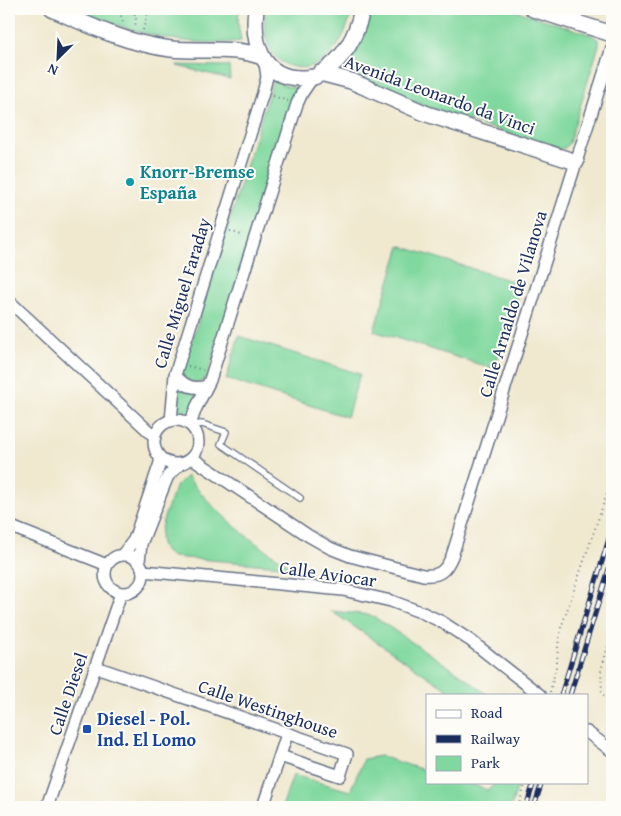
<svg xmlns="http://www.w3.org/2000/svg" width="621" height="816" font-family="'Gentium Book Plus',serif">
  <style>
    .green { fill: #80d89e; stroke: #4e847e }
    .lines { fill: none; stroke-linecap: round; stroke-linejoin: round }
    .service-casing { stroke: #667086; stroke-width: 8 }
    .minor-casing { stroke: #667086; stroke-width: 14 }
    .tertiary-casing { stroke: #667086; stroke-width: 18 }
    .path { stroke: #667086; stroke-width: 2; stroke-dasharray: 1 4; stroke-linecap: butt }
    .service { stroke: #fff; stroke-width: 5.5 }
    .minor { stroke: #fff; stroke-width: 11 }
    .tertiary { stroke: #fff; stroke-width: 15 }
    .rail-casing { stroke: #1b2f5e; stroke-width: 5 }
    .rail { stroke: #fdfcf7; stroke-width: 3; stroke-dasharray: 9; stroke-linecap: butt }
    .culture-dot { fill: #0f9aa8; stroke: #fdfcf7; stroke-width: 2 }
    .transit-dot { fill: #1a4fb4; stroke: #fdfcf7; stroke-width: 2 }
    .labels { text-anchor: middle; stroke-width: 4; stroke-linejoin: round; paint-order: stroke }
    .street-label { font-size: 18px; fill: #1b2f5e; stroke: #fdfcf7 }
    .culture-label { font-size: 18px; font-weight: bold; fill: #0d838f; stroke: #fdfcf7; text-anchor: start }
    .transit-label { font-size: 18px; font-weight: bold; fill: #164399; stroke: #fdfcf7; text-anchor: start }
  </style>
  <rect width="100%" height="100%" fill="#fdfcf7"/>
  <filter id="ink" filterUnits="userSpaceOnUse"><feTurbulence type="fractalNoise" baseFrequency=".02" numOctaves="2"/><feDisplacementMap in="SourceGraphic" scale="10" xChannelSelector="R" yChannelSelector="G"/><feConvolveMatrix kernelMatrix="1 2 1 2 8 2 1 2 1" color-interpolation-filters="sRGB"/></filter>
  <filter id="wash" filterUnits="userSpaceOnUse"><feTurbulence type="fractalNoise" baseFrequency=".0096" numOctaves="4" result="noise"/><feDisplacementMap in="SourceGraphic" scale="20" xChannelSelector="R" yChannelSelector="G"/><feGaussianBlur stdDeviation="1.12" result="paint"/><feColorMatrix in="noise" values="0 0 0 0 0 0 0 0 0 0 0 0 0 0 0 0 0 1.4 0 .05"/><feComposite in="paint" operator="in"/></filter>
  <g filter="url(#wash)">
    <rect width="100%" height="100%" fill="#f0e9d0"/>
    <path class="green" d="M74,9h165l-1,14 3,18c-62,7 -110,-10 -167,-32z
      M265,9h87c-4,20 -14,44 -34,54 -19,11 -43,2 -50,-19 -4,-12 -4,-24 -3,-35z
      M371,9h140l81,26 7,5v5l-30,98 -4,5 -7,2 -134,-44 -85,-37c17,-18 29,-35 32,-60z
      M177,65l52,1 1,13 -53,-13z
      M273,80l14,6 12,2 -92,288 -5,6c-8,1 -13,0 -19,-6v-6z
      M400,246l121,38 -27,85 -120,-38z
      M239,336l121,38 -13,43 -121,-38z
      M179,387l21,5 -12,22 -10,-2z
      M187,476c27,36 67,69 106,91l-120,-10c-27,-12 -4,-50 3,-70l3,-4z
      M331,611l40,4 89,59 28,21h-33z
      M380,756l47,15v11h37l24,8 9,-8h22l-8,25h-229l11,-32 57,16 14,-32z"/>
  </g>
  <g filter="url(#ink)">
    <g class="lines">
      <defs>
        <path id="service" d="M190,425l12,-1 24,8 -5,12 79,54"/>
        <path id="minor" d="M9,301l146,136
          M175,375c9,11 18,15 32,11
          M154 442a22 22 0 1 1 44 0a22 22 0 1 1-44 0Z
          M171,421l4,-46 88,-282 4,-16 -2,-14
          M190,425l6,-17 14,-28 87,-276 5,-11 11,-16
          M192,458l117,78 21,12 20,8 73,19c17,2 23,-5 29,-19l160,-508
          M9,526l98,39
          M123,554l11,-14 26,-77v-6
          M105 574a19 19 0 1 1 38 0a19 19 0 1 1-38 0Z
          M139,561l2,-17 24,-61 3,-7 11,-11
          M143,571l200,19 48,11 32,12 19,9 29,19 69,54
          M96,667l251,87 -7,22 -60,-20
          M587,732l25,19
          M47,807l74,-214
          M263,807l24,-73"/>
        <path id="tertiary" d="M52,9c38,17 77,35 119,40 31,3 63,-3 91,8
          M256,9c-4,33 5,69 45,69 4,0 8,0 12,-1 3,0 7,-3 10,-5 23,-15 34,-37 39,-63
          M533,9l79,25
          M320,73l31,8 76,33 149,48"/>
      </defs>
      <use href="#service" class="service-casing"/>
      <use href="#minor" class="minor-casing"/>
      <use href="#tertiary" class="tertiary-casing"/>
      <path class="path" d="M115,9l4,1 5,15
        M133,9l3,9 -1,10
        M143,30l6,-21
        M273,96l15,5
        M230,231l14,5
        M188,366l15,4
        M612,632l-11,38 1,23 10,13
        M550,692l7,-29 1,-18 3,-17 51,-149
        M518,807l8,-25"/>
      <use href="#service" class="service"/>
      <use href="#minor" class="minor"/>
      <use href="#tertiary" class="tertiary"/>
      <defs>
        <path id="rail" d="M561,695l51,-166
          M570,695l42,-136
          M526,807l8,-25
          M534,807l8,-25"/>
      </defs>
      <use href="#rail" class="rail-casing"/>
      <use href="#rail" class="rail"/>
    </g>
  </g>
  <circle class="culture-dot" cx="130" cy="182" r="5"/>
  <rect class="transit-dot" x="82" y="724" width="10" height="10" rx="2.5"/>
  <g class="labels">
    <g class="street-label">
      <text transform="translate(440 95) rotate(20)" y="6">Avenida Leonardo da Vinci</text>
      <text transform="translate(182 293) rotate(-73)" y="6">Calle Miguel Faraday</text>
      <text transform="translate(513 304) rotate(-73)" y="6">Calle Arnaldo de Vilanova</text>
      <text transform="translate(328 574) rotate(8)" y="6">Calle Aviocar</text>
      <text transform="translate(68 694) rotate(-71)" y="6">Calle Diesel</text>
      <text transform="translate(268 709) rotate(19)" y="6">Calle Westinghouse</text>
    </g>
    <g class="culture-label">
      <text x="140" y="178">Knorr-Bremse<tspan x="140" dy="21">España</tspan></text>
    </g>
    <g class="transit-label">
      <text x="97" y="725">Diesel - Pol.<tspan x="97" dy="21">Ind. El Lomo</tspan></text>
    </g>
  </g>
  <rect width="621" height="816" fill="none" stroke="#fdfcf7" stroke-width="30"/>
  <rect x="426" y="694" width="162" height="90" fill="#fdfcf7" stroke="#a3aaba"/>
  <rect x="436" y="710" width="25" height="8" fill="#ffffff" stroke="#a3aaba"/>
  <text x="471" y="718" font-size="15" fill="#1b2f5e">Road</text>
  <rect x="436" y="735" width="25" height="8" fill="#1b2f5e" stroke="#a3aaba"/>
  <text x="471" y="744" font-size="15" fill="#1b2f5e">Railway</text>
  <rect x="436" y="756" width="25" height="15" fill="#80d89e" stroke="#a3aaba"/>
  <text x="471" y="768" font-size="15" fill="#1b2f5e">Park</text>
  <g transform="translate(58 58) rotate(204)" stroke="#fdfcf7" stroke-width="4" paint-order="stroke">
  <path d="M0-4L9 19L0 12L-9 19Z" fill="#1b2f5e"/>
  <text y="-8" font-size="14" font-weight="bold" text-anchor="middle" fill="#1b2f5e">N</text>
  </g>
</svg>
